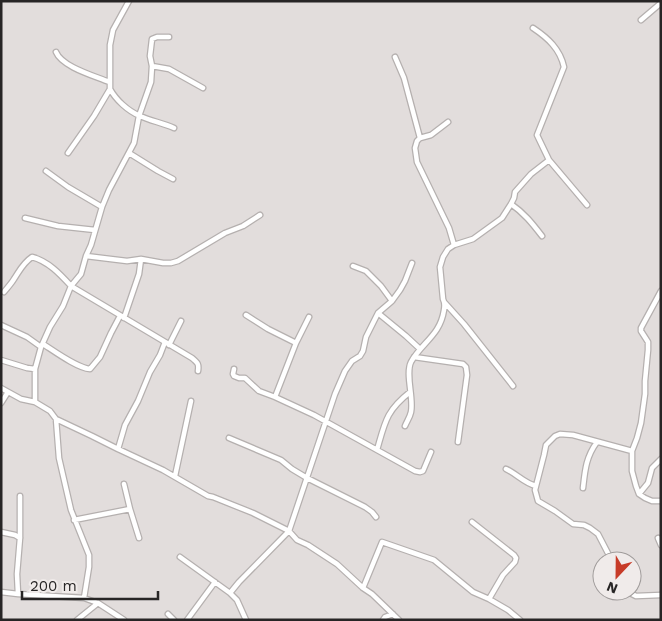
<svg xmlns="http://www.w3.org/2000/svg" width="662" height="621" font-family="'Work Sans',sans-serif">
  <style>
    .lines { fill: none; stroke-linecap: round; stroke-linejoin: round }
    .minor-casing { stroke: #b5b0af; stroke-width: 7 }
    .minor { stroke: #fff; stroke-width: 4.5 }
  </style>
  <rect width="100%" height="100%" fill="#e2dddc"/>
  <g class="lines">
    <defs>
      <path id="minor" d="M129,1l-16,29 -3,15v44c6,11 18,22 30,27 11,5 23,7 34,12
        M641,20l20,-17
        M533,28c15,10 27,21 31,39l-27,68 12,25 38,45
        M56,52c6,15 39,24 53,30
        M395,57l9,21 16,60
        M152,66l17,3 34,19
        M448,122l-17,13 -11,3 -3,3 -2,7 2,14 32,66 5,17
        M68,153l26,-37 16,-27
        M129,153l29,18 15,8
        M46,171l22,16 34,20
        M511,204c13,9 21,19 31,32
        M25,218l33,8 37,4
        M86,256l41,5 14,-2 22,4h8l7,-2 47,-28 18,-7 17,-11
        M353,266l13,5 15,15 11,15
        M661,291l-20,37v3l7,11v8l-3,31v13l-4,29 -4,15 -5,13v20l4,15 3,8 6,4 7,3h9
        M4,292c3,-4 7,-8 10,-13 6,-9 9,-16 18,-22 16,4 28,17 39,29l121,72c6,5 7,6 6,13
        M445,303l19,21 49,62
        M378,313l28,23 14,13
        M246,315l22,14 28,14
        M124,318l15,-44 2,-15
        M1,325l26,12 14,10
        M43,344c11,7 34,24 47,25l10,-12 11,-24 9,-17
        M169,345l12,-24
        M414,357l49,7 3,3 1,8 -9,67
        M1,360l26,8 8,1
        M234,369l-1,5 1,2 5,2h6l14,13 16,6 39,18 101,56 5,1 3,-1 8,-19
        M1,388l20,11 14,3 15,9 6,8 36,17 26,13 45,21 45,26 5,1 40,16 36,18 8,9 11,5 29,19 26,24 9,6 27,26
        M275,397l21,-54 13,-26
        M35,402v-33l6,-22 9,-20 13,-21 8,-20 10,-12 5,-18 5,-11 11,-38 7,-17 25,-47 5,-27 12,-34 1,-16 -2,-10 2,-17 5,-2h12
        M1,403l7,-11
        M56,419l3,39 12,52 18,45v12l-5,31
        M405,426c2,-5 5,-9 6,-14 3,-14 -6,-38 0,-50 11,-20 29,-26 33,-52 1,-5 1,-7 -1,-11l-3,-32 3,-10 5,-8 6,-4 19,-6 29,-21 9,-14 3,-6 1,-6 16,-18 18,-14
        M229,438l52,22 11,9 15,9 58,29 7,5 4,5
        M118,449l7,-24 13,-24 12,-29 10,-17 5,-13
        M377,450c8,-28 9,-39 33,-58
        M506,469c11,5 18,14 30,17
        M175,476l16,-75
        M124,484l6,25
        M583,488c2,-18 3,-31 14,-46
        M639,494l9,-11 4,-15 9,-9
        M74,520l56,-11 9,29
        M472,522l42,33 2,3 -1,4 -12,13 -14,24
        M1,532l14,3 5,3
        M658,538l3,7
        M180,557l50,36 7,7 9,20
        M612,561l-14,-27 -8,-6 -6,-3 -11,-1 -18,-13 -17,-10 -3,-11 9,-35 2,-10 9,-9 5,-2 13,1 59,16
        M363,588l19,-46 52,18 39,32 16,7 19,11 12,10
        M626,591l10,5 25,-1
        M1,592l17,2 66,4 14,5 26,17
        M230,593l9,-11 50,-51 46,-137 10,-23 7,-10 8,-5 3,-5 3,-14 12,-24 14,-12 8,-11 5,-9 7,-18
        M18,594l-1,-20 3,-36v-42
        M168,614l6,6
        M77,620l21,-17
        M187,620l28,-38
        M383,620l2,-3 8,-3"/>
    </defs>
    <use href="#minor" class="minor-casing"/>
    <use href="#minor" class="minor"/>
  </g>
  <rect width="662" height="621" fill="none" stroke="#272525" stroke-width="5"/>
  <g transform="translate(617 576) rotate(202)"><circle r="24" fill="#f0ebea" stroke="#a09c9b"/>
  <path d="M0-4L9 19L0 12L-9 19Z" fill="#c73b28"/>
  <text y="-8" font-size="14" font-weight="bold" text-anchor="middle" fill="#272525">N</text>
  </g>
  <path d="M22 591v8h136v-8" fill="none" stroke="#272525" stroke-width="2.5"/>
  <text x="30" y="591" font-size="15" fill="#272525" stroke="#f0ebea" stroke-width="4" paint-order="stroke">200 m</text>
</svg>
